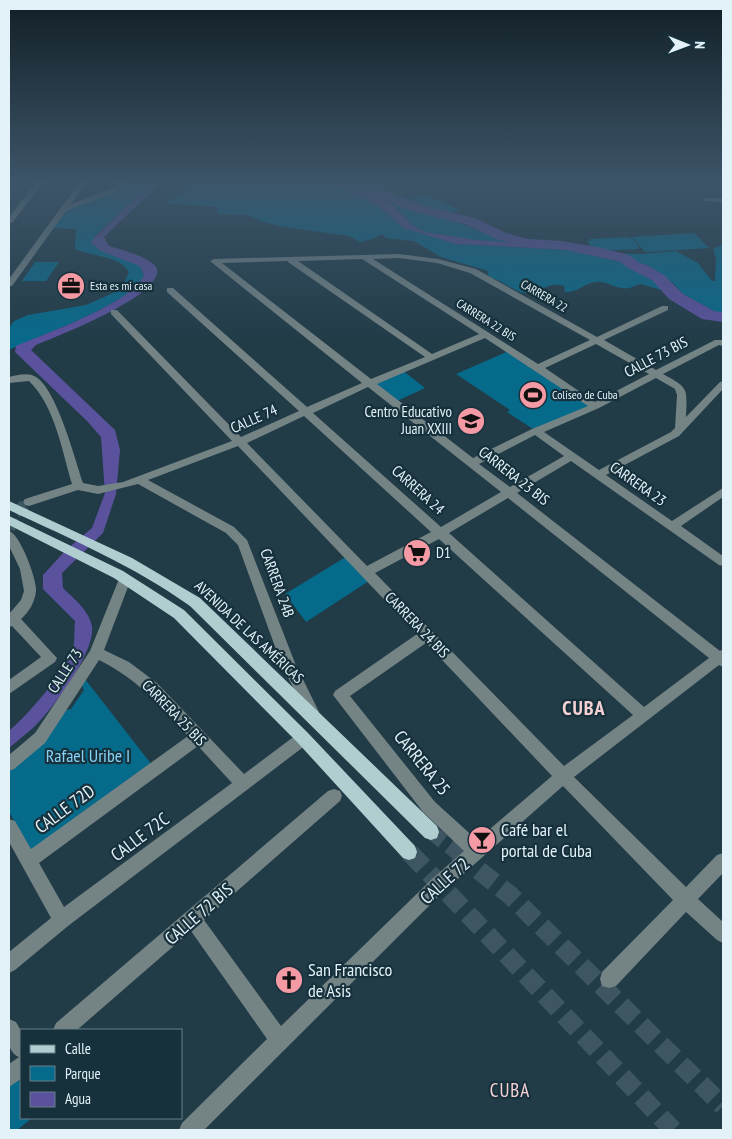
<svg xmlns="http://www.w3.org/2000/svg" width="732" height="1139" font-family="'PT Sans Narrow',sans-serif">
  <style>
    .green { fill: #066a8b }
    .water { fill: #5b529e }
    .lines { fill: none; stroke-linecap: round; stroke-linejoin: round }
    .river { fill: #5b529e; fill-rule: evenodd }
    .minor-tunnel { stroke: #3e5662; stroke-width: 12; stroke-dasharray: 12 6; stroke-linecap: butt }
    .major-tunnel-far1 { stroke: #3e5662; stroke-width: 15; stroke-dasharray: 15 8; stroke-linecap: butt }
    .major-tunnel { stroke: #3e5662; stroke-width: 19; stroke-dasharray: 19 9; stroke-linecap: butt }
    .minor { fill: #748384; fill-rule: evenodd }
    .major { fill: #b0cecf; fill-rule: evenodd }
    .labels { text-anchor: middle; stroke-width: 4.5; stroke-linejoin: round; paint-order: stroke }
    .far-poi-label { font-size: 12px; fill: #e3f2f9; stroke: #17313c; text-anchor: start }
    .far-street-label { font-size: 12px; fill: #e3f2f9; stroke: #17313c }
    .street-label { font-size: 15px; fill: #e3f2f9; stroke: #17313c }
    .poi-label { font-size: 15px; fill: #e3f2f9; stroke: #17313c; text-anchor: end }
    .near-park-label { font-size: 18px; fill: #87d3f6; stroke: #17313c }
    .near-street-label { font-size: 18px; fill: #e3f2f9; stroke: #17313c }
    .near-poi-label { font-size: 18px; fill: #e3f2f9; stroke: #17313c; text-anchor: start }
    .near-neighbourhood-label { font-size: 19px; letter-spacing: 1px; fill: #f5d1d4; stroke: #17313c }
    .district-label { font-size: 20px; font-weight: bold; letter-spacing: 1px; fill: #f5d1d4; stroke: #17313c }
  </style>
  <rect width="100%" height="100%" fill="#213b47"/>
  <path class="green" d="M121,183h30l-57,54 46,29 4,9c-11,29 -105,60 -135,75v-22l5,-7 14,-6 58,-10 16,-7 15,-7 7,-8 5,-11c-10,-17 -38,-15 -54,-23l1,-20 -26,-1 14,-19 54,-20z
    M195,183h137l45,22 27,23 52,16 113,6 53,12 11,3 38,28 -30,-9c-7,1 -11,6 -19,4 -10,-1 -16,-8 -27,-6 -11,2 -19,11 -30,10l-1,-6c-16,-5 -24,8 -39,7 -10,-1 -22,-12 -33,-15l-4,-3v-4l-47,-14 -27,-16 -28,-3 -4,-4 -10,5 -12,3 -11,-6 -64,-9 -22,-5 -16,-7 -30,-1 1,-7 -52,-3z
    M345,183h31l28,16 94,40 48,1 56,13 39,1 35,-3 22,12 14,18h3l1,-22 -3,-10 10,-5v72l-40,-22 -10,-11 -26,-18 -82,-19 -90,-6 -49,-8 -13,-6 -18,-19 -9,-6z
    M424,194l36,16 -15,6 -36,-17z
    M694,233l15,15 -64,4 -13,-15z
    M628,237l5,2 6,8 -1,2 -40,2 -5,-2 -5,-7 2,-3z
    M35,262h24l-13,19h-24z
    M511,350l84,56 -59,25 -29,-19 3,-2 -54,-36z
    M402,370l23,18 -30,14 -25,-19z
    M349,555l23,24 -66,43 -21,-28z
    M85,679l67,86 -120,86 -23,-39v-41l36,-29 21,-32 5,-1 13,-19 -2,-4z
    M14,1073l7,12v33h11l-15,12h-8v-53z"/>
  <path class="water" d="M151,183h10l-57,54 5,9c10,3 45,12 48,23 6,27 -100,67 -121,76l-5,5 84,80 5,20 -4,44 -13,39 -41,40 1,15c10,10 27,23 29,39 3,26 -41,84 -59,101 -8,7 -16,13 -24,20v-17c18,-15 57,-60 64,-82 2,-8 1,-19 2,-28l-32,-32v-14l24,-26 25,-21 13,-35 -4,-56 -14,-16 -72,-69 1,-6c28,-12 117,-43 128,-71l-4,-9 -39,-15 -10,-8 3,-5z
    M332,183h13l41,18 9,6 18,19 13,6 49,8 90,6 82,19 18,11 18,18 40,22v6l-48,-26 -42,-31 -10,-3 -54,-12 -113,-6 -52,-16 -27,-23z"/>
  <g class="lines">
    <path class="river" d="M348,183h19l57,23 51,12 31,15 22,6 33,2 41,7 27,7 9,7 24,12 19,19 31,18 11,1v10l-21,-3 -33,-20 -17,-19 -24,-12 -9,-7 -58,-12 -33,-2 -32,-8 -31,-15 -50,-12 -66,-26z"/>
    <path class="minor-tunnel" d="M9,529l5,-15 15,-12"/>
    <path class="major-tunnel-far1" d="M431,832l28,22
      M409,852l2,2"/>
    <path class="major-tunnel" d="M410,853l263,277
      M457,853l53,42 213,211"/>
    <path class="minor" d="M36,183h7l-31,40h-3v-6z
      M79,183h7l-15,21 44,-16 2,-5h7l-4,7 -54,21 -54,75h-3v-7z
      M706,198h17v4l-19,-1v-2z
      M399,254l39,5 38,10 121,68 65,-31h6v4l-64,30 52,30 59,-30h8v6l-4,-1 -56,29c26,14 24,14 23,43l34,-35 3,-1v8l-44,47 -73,39 66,46 51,-33v9l-42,29 42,30v10l-4,-1 -148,-104 -54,32 203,158 3,-2v18l-4,-2 -145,112 112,110 31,-32 6,-2v20l-25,26 25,23v21l-6,-3 -31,-28 -70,74 -7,2 -7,-2 -2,-7 2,-7 71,-72 -110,-114 -120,106 -239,238h-25l3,-7 85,-84 -76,-108 -114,99h-24l3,-7 272,-232 6,-2 6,2 2,5 -2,5 -136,119 77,106 150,-146 33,-29 -41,-39 -90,-117 2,-4 82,-57 -179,-188 -90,34 86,47 13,13 48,123 24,49 -2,4 -5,2 -5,-2 -26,-53 -43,-118 -12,-12 -88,-49 -40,10 -20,-4 -49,16 -4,-1 -2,-3 2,-3 47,-15c-10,-33 -17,-78 -43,-103l-20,2v-6c8,-2 19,-5 27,0 21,13 39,82 47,106l15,3 25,-4 109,-41 -121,-127v-4h6l124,127 58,-26 -132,-119v-4h6l134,119 55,-24 -152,-122 4,-2zM399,258l38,5 33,10 120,67 -52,24 -165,-105zM362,259l117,75 -47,20 -134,-93zM288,261v1l137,95 -54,22 -149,-116zM485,338l103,68 -56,23 -59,29 -96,-74zM596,344l53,30 -54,28 -50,-34zM656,378l19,11 2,6 -2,33 -4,4 -72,38 -55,-38 55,-24zM368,387l133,105 -60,35 -128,-114zM304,416l127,116 -64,34 -120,-123zM535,435l29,21 -54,31 -31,-23zM508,498l201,160 -65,49 -195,-174zM439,539l194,176 -69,51 -189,-193zM426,643l126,133 -75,64 -42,-38 -85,-106z
      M9,531c11,3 28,48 27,60 -1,11 -7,21 -15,28l36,39 -2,4 -46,32v-14l32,-23 -29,-31 -3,1v-13l12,-14 3,-9 -4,-22 -11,-23z
      M125,574l4,2 2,3 -27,71 25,12 28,21 87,91 48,-36 5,-2 5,2 3,5 -3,5 -234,178 -53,44 -6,3v-21l42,-34 -42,-76v-23l6,2 16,28 157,-113c-27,-30 -52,-58 -89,-76l-54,83 -31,26 -5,2v-16l26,-22 55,-82 29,-72 2,-3zM198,746l34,37 -168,124 -25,-44z
      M9,1019l7,3 5,9v48l-12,8v-23l10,-7c-14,-6 -11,-25 -10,-38z"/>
    <path class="major" d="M9,501l123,57 68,40 237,228 2,6 -2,6 -6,2 -6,-2 -235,-232c-56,-40 -119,-67 -181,-96z
      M9,516l114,55 61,39 124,123 107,113 2,6 -2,6 -6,2 -6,-2 -105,-115 -124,-125 -60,-40 -105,-53z"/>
  </g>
  <linearGradient id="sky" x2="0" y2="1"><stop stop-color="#122027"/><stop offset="0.53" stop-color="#3d5569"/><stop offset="1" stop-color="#3d5569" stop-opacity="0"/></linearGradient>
  <rect width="732" height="343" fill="url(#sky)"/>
  <defs>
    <symbol id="office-disc" viewBox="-11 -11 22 22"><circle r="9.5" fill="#f49aa4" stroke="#17313c"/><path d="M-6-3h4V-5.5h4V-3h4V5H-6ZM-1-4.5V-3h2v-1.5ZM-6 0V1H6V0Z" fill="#111"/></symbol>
    <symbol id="stadium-disc" viewBox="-11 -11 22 22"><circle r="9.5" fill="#f49aa4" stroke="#17313c"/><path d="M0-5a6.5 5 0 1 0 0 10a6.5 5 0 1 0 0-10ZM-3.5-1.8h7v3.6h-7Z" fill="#111"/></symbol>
    <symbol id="school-disc" viewBox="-11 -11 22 22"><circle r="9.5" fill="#f49aa4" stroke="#17313c"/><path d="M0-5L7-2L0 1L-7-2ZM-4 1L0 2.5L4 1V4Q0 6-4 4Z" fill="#111"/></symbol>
    <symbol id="supermarket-disc" viewBox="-11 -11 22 22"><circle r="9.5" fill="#f49aa4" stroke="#17313c"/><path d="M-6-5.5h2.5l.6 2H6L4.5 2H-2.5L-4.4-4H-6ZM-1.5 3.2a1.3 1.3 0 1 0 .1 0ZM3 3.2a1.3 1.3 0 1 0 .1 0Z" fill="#111"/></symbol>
    <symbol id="bar-disc" viewBox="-11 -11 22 22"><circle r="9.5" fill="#f49aa4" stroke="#17313c"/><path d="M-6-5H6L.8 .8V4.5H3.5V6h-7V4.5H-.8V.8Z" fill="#111"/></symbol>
    <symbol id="church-disc" viewBox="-11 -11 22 22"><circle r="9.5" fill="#f49aa4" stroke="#17313c"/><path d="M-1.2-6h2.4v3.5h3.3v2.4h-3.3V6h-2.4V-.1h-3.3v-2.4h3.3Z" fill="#111"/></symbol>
  </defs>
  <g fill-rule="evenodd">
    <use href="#office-disc" x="55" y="270" width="32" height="32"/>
    <use href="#stadium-disc" x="517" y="379" width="32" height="32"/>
    <use href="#school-disc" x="455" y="405" width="32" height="32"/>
    <use href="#supermarket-disc" x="401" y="537" width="32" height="32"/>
    <use href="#bar-disc" x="466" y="824" width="32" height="32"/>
    <use href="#church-disc" x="273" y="964" width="32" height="32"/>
  </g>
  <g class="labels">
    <g class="far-poi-label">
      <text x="90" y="290">Esta es mi casa</text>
      <text x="552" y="399">Coliseo de Cuba</text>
    </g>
    <g class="far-street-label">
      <text transform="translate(544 296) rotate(30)" y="4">CARRERA 22</text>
      <text transform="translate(486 320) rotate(32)" y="4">CARRERA 22 BIS</text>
    </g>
    <g class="street-label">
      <text transform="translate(656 357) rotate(-28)" y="5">CALLE 73 BIS</text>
      <text transform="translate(254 419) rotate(-24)" y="5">CALLE 74</text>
      <text transform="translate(514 476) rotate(38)" y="5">CARRERA 23 BIS</text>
      <text transform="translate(638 484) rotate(35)" y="5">CARRERA 23</text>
      <text transform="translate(418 490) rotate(42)" y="5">CARRERA 24</text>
      <text transform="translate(277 583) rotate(70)" y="5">CARRERA 24B</text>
      <text transform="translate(417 625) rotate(46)" y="5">CARRERA 24 BIS</text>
      <text transform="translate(249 632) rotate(43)" y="5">AVENIDA DE LAS AMÉRICAS</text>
      <text transform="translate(65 671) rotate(-57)" y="5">CALLE 73</text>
      <text transform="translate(174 713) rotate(46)" y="5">CARRERA 25 BIS</text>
    </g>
    <g class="poi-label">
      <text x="452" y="417">Centro Educativo<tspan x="452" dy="17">Juan XXIII</tspan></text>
      <text x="436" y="558" text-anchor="start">D1</text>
    </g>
    <g class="near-park-label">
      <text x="88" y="762">Rafael Uribe I</text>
    </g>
    <g class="near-street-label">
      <text transform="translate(422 763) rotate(51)" y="6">CARRERA 25</text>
      <text transform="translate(65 809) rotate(-36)" y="6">CALLE 72D</text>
      <text transform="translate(140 837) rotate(-37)" y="6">CALLE 72C</text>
      <text transform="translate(445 881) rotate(-42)" y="6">CALLE 72</text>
      <text transform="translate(199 914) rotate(-41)" y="6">CALLE 72 BIS</text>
    </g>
    <g class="near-poi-label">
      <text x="501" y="836">Café bar el<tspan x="501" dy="21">portal de Cuba</tspan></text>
      <text x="308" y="976">San Francisco<tspan x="308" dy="21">de Asis</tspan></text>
    </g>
    <g class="near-neighbourhood-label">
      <text x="510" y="1097">CUBA</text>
    </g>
    <g class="district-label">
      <text x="584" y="715">CUBA</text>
    </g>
  </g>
  <rect width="732" height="1139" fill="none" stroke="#e3f2f9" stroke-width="20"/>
  <rect x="20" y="1029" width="162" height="90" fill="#17313c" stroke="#697e88"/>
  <rect x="30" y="1045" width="25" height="8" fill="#b0cecf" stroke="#697e88"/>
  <text x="65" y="1054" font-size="15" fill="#e3f2f9">Calle</text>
  <rect x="30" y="1066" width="25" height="15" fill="#066a8b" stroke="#697e88"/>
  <text x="65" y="1079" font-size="15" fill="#e3f2f9">Parque</text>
  <rect x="30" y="1092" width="25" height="15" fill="#5b529e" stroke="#697e88"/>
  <text x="65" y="1104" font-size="15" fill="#e3f2f9">Agua</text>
  <g transform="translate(687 45) rotate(91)" stroke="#17313c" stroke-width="4" paint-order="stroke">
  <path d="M0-4L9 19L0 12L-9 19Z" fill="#e3f2f9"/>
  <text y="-8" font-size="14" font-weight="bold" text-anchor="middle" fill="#e3f2f9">N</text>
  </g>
</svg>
